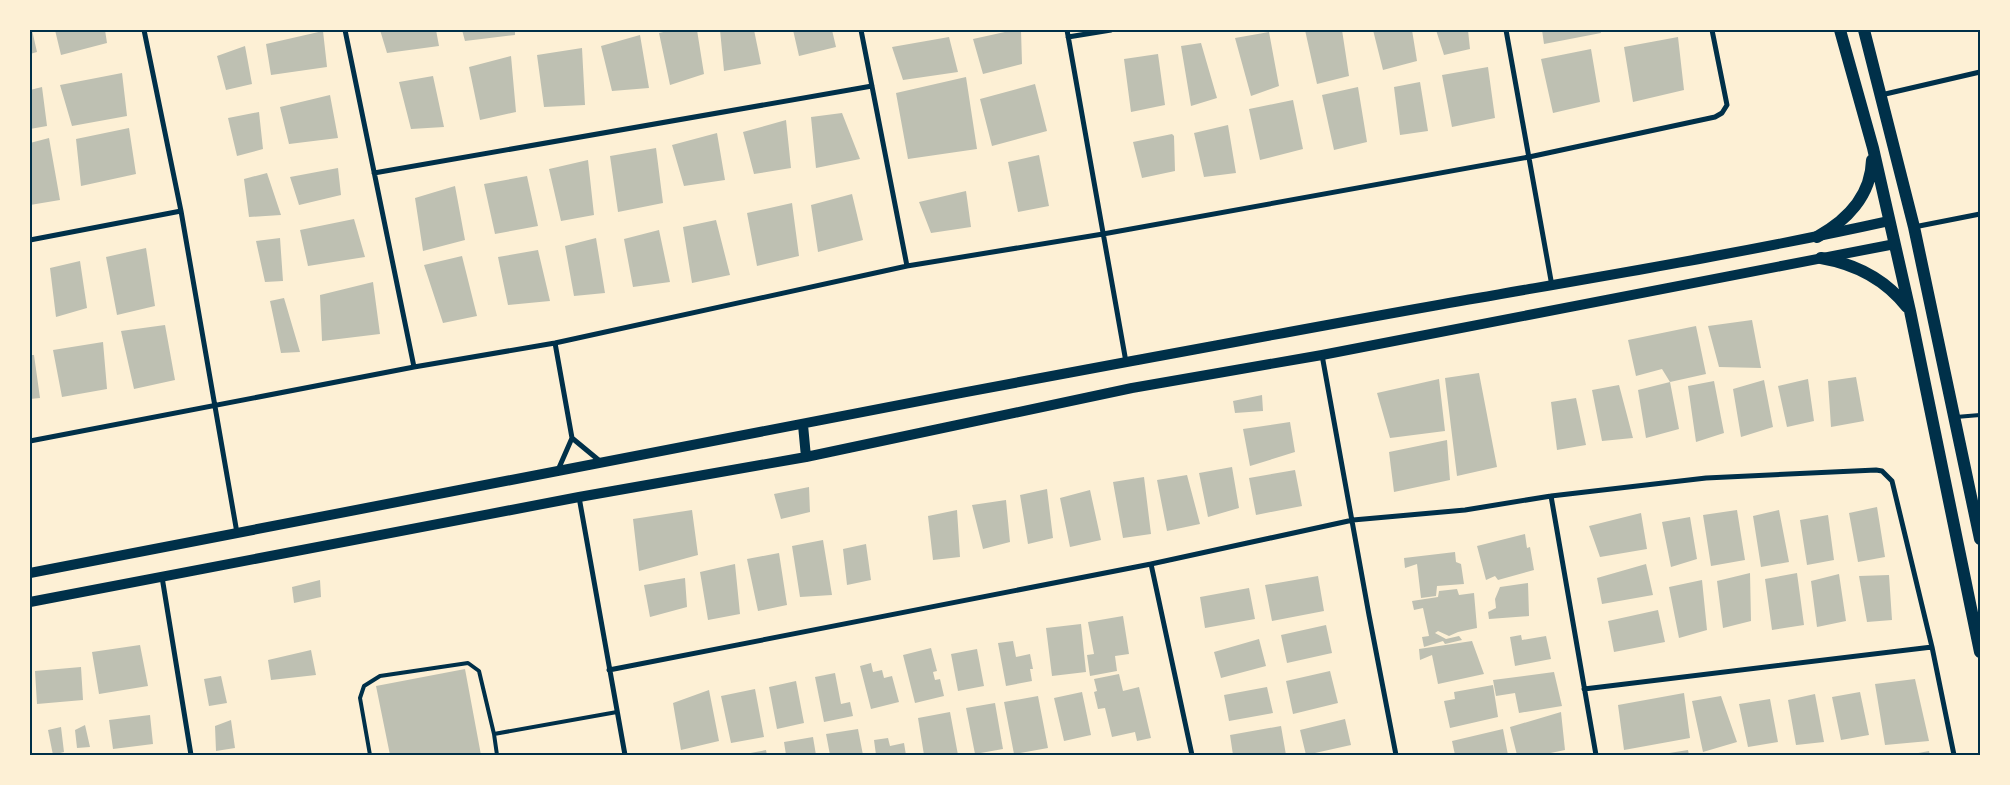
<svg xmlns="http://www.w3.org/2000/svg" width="2010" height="785" font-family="'PT Sans Narrow',sans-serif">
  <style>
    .building { fill: #bec0b2 }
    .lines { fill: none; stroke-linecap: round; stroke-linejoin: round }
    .service { stroke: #003049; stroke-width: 4 }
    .minor { stroke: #003049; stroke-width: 5 }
    .secondary { stroke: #003049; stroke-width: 10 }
    .primary { stroke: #003049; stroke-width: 12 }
    .neatline { fill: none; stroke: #003049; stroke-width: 2 }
  </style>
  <rect width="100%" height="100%" fill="#fdf0d5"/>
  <path class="building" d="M30,30h2l5,22 -7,2z
    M55,30h50l2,13 -46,12z
    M380,30h56l3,16 -52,7z
    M462,30h53v5l-50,6z
    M672,30h25l7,44 -34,11 -11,-52z
    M720,30h34l7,34 -37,7z
    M793,30h39l4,17 -37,9z
    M1014,30h7l1,34 -39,10 -10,-35z
    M1305,30h37l7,46 -32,8z
    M1373,30h39l5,31 -34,9z
    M1436,30h32l2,19 -26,6z
    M1542,30h58l1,3 -57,11z
    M323,31l4,36 -56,8 -5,-31z
    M1269,32l10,54 -28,10 -16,-58z
    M640,35l9,53 -37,3 -11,-45z
    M949,37l9,35 -55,8 -11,-33z
    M1678,37l6,53 -51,12 -9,-55z
    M1201,43l16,55 -26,8 -10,-60z
    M245,46l7,38 -26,6 -9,-34z
    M582,48l3,57 -41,2 -7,-52z
    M1591,49l9,53 -47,11 -12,-54z
    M1158,54l7,51 -34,7 -7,-53z
    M511,56l5,56 -36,8 -11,-53z
    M1488,67l7,51 -43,9 -10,-52z
    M122,73l5,43 -55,10 -12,-41z
    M433,76l11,51 -33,2 -12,-47z
    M966,77l11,72 -69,10 -12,-66z
    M1420,82l8,49 -28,4 -6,-48z
    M1035,84l12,47 -55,15 -12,-47z
    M42,87l5,39 -17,3v-39z
    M1358,87l9,55 -33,8 -12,-55z
    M330,95l8,43 -49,6 -9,-37z
    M1293,100l10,49 -43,11 -11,-51z
    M259,112l4,37 -26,7 -9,-38z
    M842,113l18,46 -44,9 -5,-51z
    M786,120l5,48 -37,6 -11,-42z
    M1228,125l8,48 -32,4 -10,-44z
    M129,128l7,46 -55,12 -5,-47z
    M717,133l8,47 -41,6 -12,-41z
    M1172,134l2,2 1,35 -33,7 -9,-36z
    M49,138l11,62 -30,5v-62z
    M656,148l7,55 -45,9 -8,-56z
    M1039,155l10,51 -31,6 -10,-50z
    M588,160l6,55 -33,6 -12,-52z
    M338,168l3,27 -42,10 -9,-28z
    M267,173l14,42 -32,2 -5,-38z
    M527,176l11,50 -43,8 -11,-50z
    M455,186l10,54 -42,11 -8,-53z
    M966,191l5,36 -40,6 -12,-31z
    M852,194l11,46 -45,12 -7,-47z
    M792,203l7,53 -42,10 -10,-53z
    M354,219l11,38 -57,9 -8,-36z
    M716,220l14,55 -38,8 -9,-56z
    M659,230l11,52 -37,5 -9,-48z
    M280,238l3,43 -18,1 -9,-41z
    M596,238l9,55 -31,3 -9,-50z
    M146,248l9,58 -38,9 -11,-58z
    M538,250l12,51 -42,4 -10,-48z
    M462,256l15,60 -34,7 -19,-58z
    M80,261l7,47 -31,9 -6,-49z
    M373,282l7,52 -58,7 -2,-46z
    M284,298l16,54 -19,1 -11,-52z
    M1752,320l9,48 -42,-1 -11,-41z
    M165,325l10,55 -41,9 -13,-58z
    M1696,326l10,48 -36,8 -8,-13 -26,7 -8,-36z
    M103,342l4,47 -45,8 -9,-47z
    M30,355h4l6,43 -10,1z
    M1479,373l18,94 -40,9 -12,-98z
    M1856,377l8,44 -33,6 -3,-46z
    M1439,379l6,52 -55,7 -13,-45z
    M1808,379l6,42 -27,6 -9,-41z
    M1764,380l9,47 -32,10 -8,-48z
    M1714,381l10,52 -28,9 -8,-56z
    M1670,382l9,47 -33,9 -8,-48z
    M1619,385l14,53 -31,3 -10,-51z
    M1262,395l1,16 -28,2 -2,-12z
    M1576,398l10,47 -29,5 -6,-48z
    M1290,422l5,30 -45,14 -7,-37z
    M1447,440l3,40 -56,12 -5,-40z
    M1232,467l7,41 -31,9 -9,-44z
    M1295,470l7,36 -46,9 -7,-37z
    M1187,475l13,49 -33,7 -10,-51z
    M1144,477l7,57 -28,4 -10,-56z
    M809,487l1,25 -29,7 -7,-25z
    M1047,489l6,49 -25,6 -8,-49z
    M1090,490l11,50 -31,7 -10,-49z
    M1006,500l4,42 -27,7 -11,-44z
    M1877,507l8,50 -27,5 -9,-49z
    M692,510l6,45 -59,16 -6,-52z
    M957,510l3,47 -27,3 -5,-44z
    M1737,510l8,50 -34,6 -8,-51z
    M1779,510l10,52 -28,5 -8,-51z
    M1641,513l6,36 -47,8 -11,-31z
    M1828,515l6,45 -27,5 -7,-45z
    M1690,517l7,42 -26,8 -9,-45z
    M1525,534l2,14 3,-1 4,23 -36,10 -3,-4 -9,4 -9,-34z
    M823,540l9,55 -32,2 -8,-51z
    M866,544l5,36 -24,5 -4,-36z
    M1455,552l1,10 5,2 3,20 -27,2 -1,10 -15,2 -4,-34 -12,4 -1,-10z
    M779,553l8,52 -29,6 -11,-52z
    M735,564l5,50 -32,6 -8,-48z
    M1646,564l7,31 -51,9 -5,-26z
    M1750,573l1,48 -28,7 -6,-47z
    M1797,573l7,52 -32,5 -7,-51z
    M1839,574l7,47 -29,6 -6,-46z
    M1889,575l3,45 -25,2 -8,-46z
    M1318,576l6,35 -52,10 -7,-36z
    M685,578l2,29 -37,10 -6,-32z
    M320,580l1,17 -27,6 -2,-16z
    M1702,580l5,50 -28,8 -10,-51z
    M1528,583l1,33 -40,3 -1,-7 8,-4 -1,-9 5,-12z
    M1249,588l6,31 -50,9 -5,-31z
    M1457,589l2,6 15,-2 3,35 -19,4 -9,4 -11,-5 -3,2 11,6 13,-3 3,4 -17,4 -2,-3 -19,6 -2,-10 7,-1 -6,-28 -9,2 -2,-9 26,-4 1,-6z
    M1658,610l7,32 -51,10 -6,-31z
    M1123,616l6,38 -14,2 2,15 -27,5 -3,-21 7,-1 -6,-32z
    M1081,624l5,48 -34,4 -6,-48z
    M1326,625l6,28 -45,10 -6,-28z
    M1521,635l1,5 24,-4 5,23 -36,7 -5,-29z
    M1259,639l7,27 -45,12 -7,-26z
    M1013,641l3,16 14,-3 3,15h-3l2,12 -26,5 -8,-43z
    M1472,641l12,33 -46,10 -6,-29 -12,5 -1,-11z
    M140,645l8,41 -49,8 -7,-42z
    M931,648l6,23 -4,1 2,8 5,-1 4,17 -29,7 -12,-48z
    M977,649l7,37 -26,5 -7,-37z
    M311,650l5,25 -45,5 -3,-20z
    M871,663l2,9 9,-2 2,8 8,-2 7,26 -28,7 -11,-43z
    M81,667l2,33 -46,4 -2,-33z
    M465,669l16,86h-91l-14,-69z
    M1330,671l8,32 -45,11 -7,-33z
    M1554,672l8,34 -43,7 -4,-20 -19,3 -3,-16z
    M835,673l6,31 9,-2 3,14 -29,6 -9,-45z
    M1119,674l4,17 16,-4 12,51 -14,3 -2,-9 -23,5 -7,-29 -7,1 -4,-17 3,-1 -3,-12z
    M221,676l6,27 -18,3 -5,-27z
    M1915,679l14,62 -44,4 -10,-61z
    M796,681l8,42 -27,6 -8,-42z
    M1493,685l5,32 -48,11 -6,-27 11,-2 -1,-7z
    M1267,687l6,26 -44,8 -5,-26z
    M755,689l9,48 -33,6 -10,-47z
    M709,690l10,51 -38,9 -8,-47z
    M1082,692l9,43 -27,6 -10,-43z
    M1860,692l9,43 -28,5 -9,-43z
    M1684,693l6,45 -66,12 -6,-45z
    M1815,694l9,48 -28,3 -8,-45z
    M1038,696l10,52 -34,6 -10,-52z
    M1721,696l16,46 -34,10 -11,-51z
    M1770,699l8,43 -30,5 -9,-43z
    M995,703l8,46 -28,5 -9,-46z
    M950,712l8,43h-34l-6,-37z
    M1561,712l4,38 -24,5h-24l-7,-28z
    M150,715l3,29 -40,5 -4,-29z
    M1345,719l6,26 -45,10 -6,-25z
    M231,720l4,28 -19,3 -1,-25z
    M85,725l5,22 -13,1 -2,-18z
    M1281,726l5,29h-53l-3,-20z
    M61,727l3,25 -11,3 -5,-25z
    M858,729l5,26h-33l-4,-21z
    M1503,729l5,26h-53l-3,-14z
    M813,737l3,18h-30l-2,-13z
    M888,738l2,8 14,-3 2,12h-30l-2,-15z
    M766,750l1,5h-21l-1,-1z
    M1688,750l1,5h-26v-1z
    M1929,751l1,4h-17v-1z"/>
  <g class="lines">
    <path class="service" d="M1956,417l24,-2
      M494,734l3,21
      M370,755l-10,-57 4,-12 16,-10 88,-13 11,8 15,63 123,-22"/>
    <path class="minor" d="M144,30l37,181 56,322
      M345,30l69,337
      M861,30l46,236
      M1067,30l59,332
      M1506,30l46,256
      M1068,37l43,-7
      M1881,95l99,-23
      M374,173l498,-87
      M1914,227l66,-13
      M30,240l151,-29
      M555,343l17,95 -14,32
      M1322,355l47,260 27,140
      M572,438l29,24
      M30,441l384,-74 141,-24 352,-77 196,-32 426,-77 186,-40 7,-4 5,-8 -15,-75
      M1551,496l45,259
      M579,497l46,258
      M1151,564l41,191
      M162,577l29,178
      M609,670l542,-106 202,-44 112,-10 86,-14 155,-18 170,-8 6,1 10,10 40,166 22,108
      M1584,689l348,-42"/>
    <path class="secondary" d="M803,425l3,32
      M30,573c367,-70 734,-144 1102,-212 115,-21 230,-43 346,-63 137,-24 275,-47 411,-77
      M30,602l549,-105 227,-40 326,-69 190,-33 573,-111"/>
    <path class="primary" d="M1840,30l33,118 37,163 70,341
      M1864,30l50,197 66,312
      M1817,237c29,-16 54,-41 55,-77
      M1821,258c35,6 64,21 86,49"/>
  </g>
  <rect width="2010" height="785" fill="none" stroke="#fdf0d5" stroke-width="62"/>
  <rect x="31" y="31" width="1948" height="723" class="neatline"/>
</svg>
